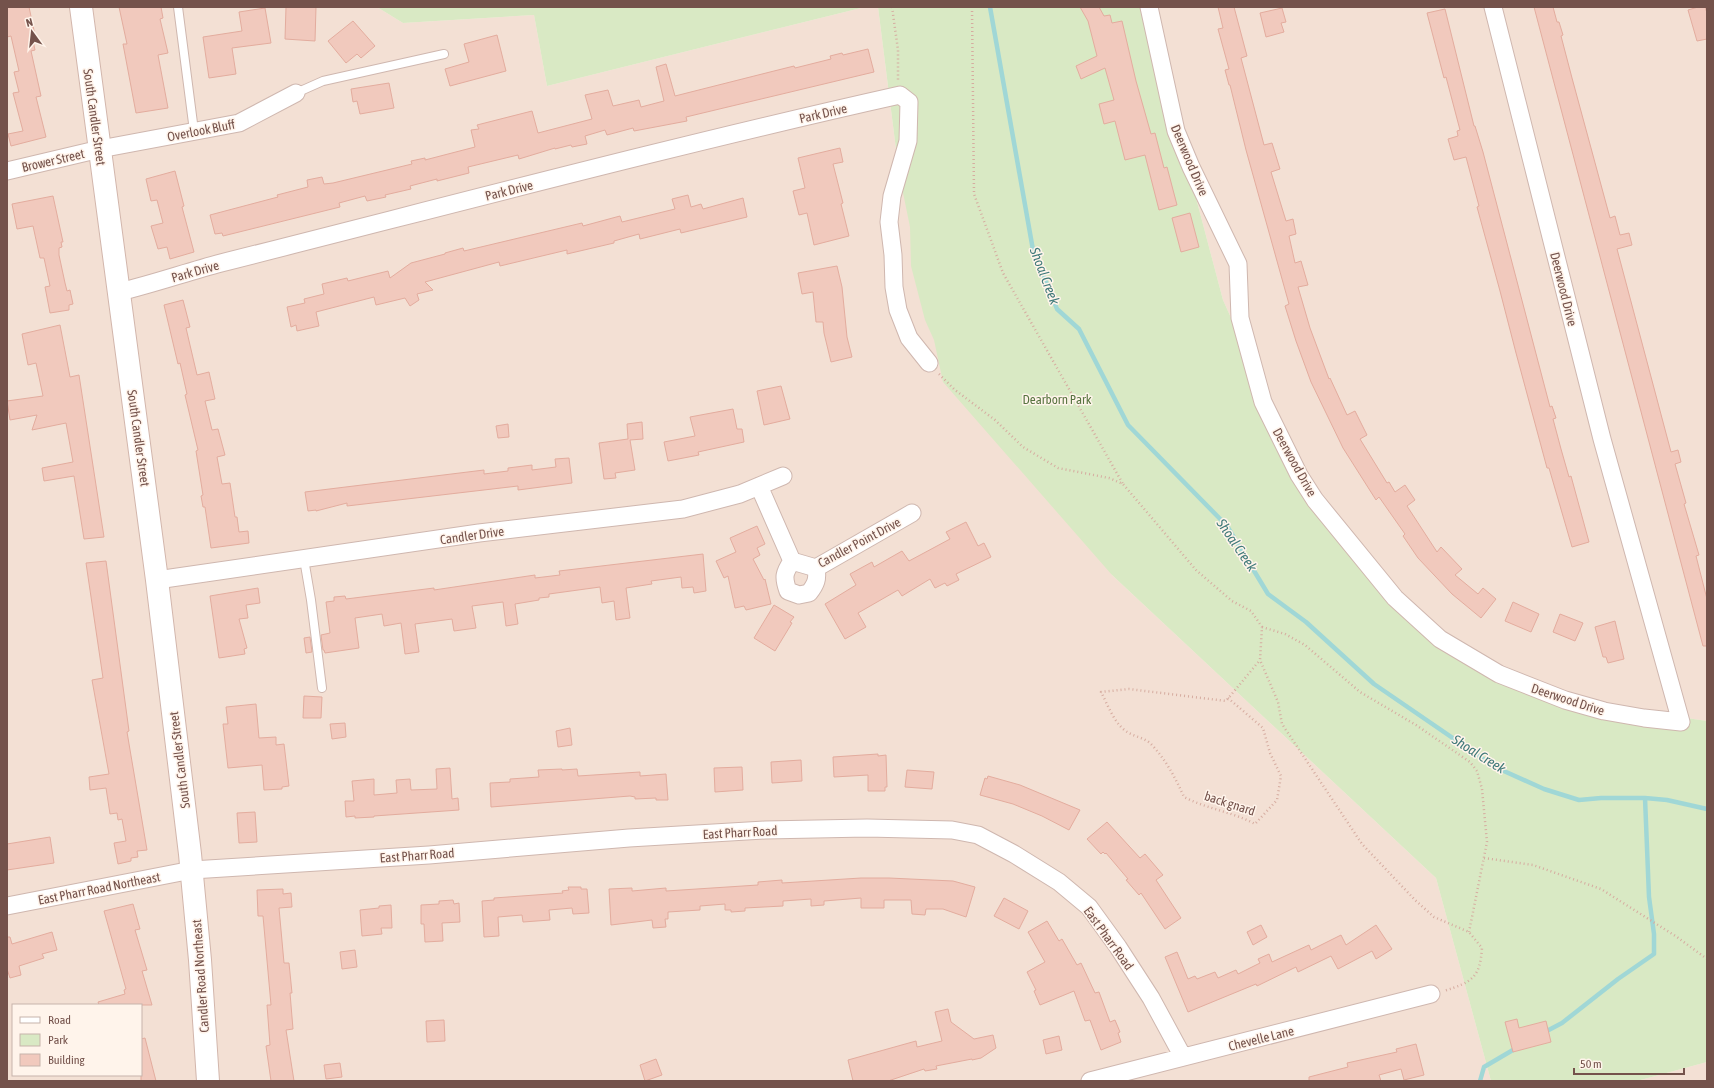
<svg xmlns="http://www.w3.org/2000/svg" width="1714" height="1088" font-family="'Asap Condensed',sans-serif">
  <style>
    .residential { fill: #f3e0d4; fill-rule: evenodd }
    .green { fill: #d9e9c4 }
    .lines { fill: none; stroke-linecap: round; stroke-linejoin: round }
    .stream { stroke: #a0d7d6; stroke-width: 4.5 }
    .building { fill: #f1c9bd; stroke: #e3ac9e }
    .lane-casing { stroke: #cfb7af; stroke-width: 10 }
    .street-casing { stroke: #cfb7af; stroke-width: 19 }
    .secondary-casing { stroke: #d2b6ac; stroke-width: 24 }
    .path { stroke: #d6aca0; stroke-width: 2.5; stroke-dasharray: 1 3; stroke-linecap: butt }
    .lane { stroke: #fff; stroke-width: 8 }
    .street { stroke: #fff; stroke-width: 17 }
    .secondary { stroke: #fff; stroke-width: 22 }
    .labels { text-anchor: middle; stroke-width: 3; stroke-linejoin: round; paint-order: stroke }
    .street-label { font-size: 13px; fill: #74524b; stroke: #fff4eb }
    .park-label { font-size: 13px; fill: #587440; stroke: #fff4eb }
    .water-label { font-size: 14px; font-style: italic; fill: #3f7979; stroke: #fff4eb }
  </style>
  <rect width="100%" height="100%" fill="#fcefe5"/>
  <path class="residential" d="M7,7h370l26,16 131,-8 13,71 318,-79h13l21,166 213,402 324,303 55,203h-1484zM13,1005h128v70h-128z
    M1149,7h558v714l-141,-21 -132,-64 -122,-138 -89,-198 -51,-193z
    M1707,1062v19h-70z"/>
  <path class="green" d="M377,7h488l-318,79 -13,-71 -131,8z
    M878,7h271l23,100 51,193 89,198 122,138 132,64 141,21v341l-70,19h-146l-55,-203 -324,-303 -169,-193 -9,-42 -9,-20 -14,-54 -1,-39 -11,-54z"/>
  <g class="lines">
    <path class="stream" d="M990,7l43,243 24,59 22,20 49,96 99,101 41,68 38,28 68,62 121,83 49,22 35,11 22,-2h44l22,2 40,9
      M1543,1033l19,-10 56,-44 36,-25v-20l-5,-37 -4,-99
      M1480,1081l4,-14 34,-20"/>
  </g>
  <path class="building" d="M7,7h22l6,28 -3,1 3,14 -4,1 10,45 -5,1 10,40 -35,9 -3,-12 15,-3 -10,-38 6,-1 -5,-20 5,-1 -8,-35 -4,1z
    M119,7h42l2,11 -3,1 8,34 -10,2 10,53 -32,5 -13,-69h4z
    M286,7h30l-1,34 -30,-2z
    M1080,7h19l5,9 6,-1 2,8 10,-2 14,60 15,53 4,-1 9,35 3,-1 10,38 -18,5 -14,-55 -20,5 -10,-39 -11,3 -5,-20 15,-4 -9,-32 -24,11 -5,-13 21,-10 -9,-35z
    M1218,7h16l13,49 -6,2 23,87 8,-2 8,26 -9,3 15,49 7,-2 3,15 -7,2 6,27 6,-2 7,24 -10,2 12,41 19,51 1,-1 17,37 8,-4 12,24 -7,4 27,44 2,-1 6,10 10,-7 10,15 -8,6 30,46 4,-5 21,22 -7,6 23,19 5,-6 13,11 -15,19 -29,-24 -34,-36 -15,-22 2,-2 -26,-37 -3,3 -33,-52 -32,-66 -15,-41 -11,-35 4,-2 -43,-154 -16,-65h-1l-4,-15 4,-1 -11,-40 5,-1z
    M1534,7h19l4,15h2l4,13 -2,1 11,42 38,140 5,-2 5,19 9,-2 3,12 -15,4 54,203 7,-2 3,12 -6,2 11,39 -2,1 15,51 -3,1 11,43v47h-4z
    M1698,7h7l2,6v26l-10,2 -9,-31z
    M265,8l6,35 -39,5 4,26 -27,4 -6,-41 39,-6 -3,-19z
    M1282,8l4,14 -5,1 3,9 -18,5 -6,-24z
    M1445,9l29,117h1l8,26 67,255 2,-1 4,12 -3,1 8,30 8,28 2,-1 18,66 -17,5 -23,-79h-2l-31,-115 -16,-62 -23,-84 2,-1 -13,-49 -12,3 -6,-21 10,-3 -1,-5 3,-1 -14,-53 -2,1 -17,-65z
    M353,21l22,25 -14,12 -4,-4 -11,9 -18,-22z
    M497,35l9,36 -56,15 -5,-17 24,-7 -5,-18z
    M868,49l6,23 -188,45 1,4 -53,10 -1,-3 -26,7 -2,-5 -20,6 2,8 -15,3 -1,-2 -16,4v-1l-36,11 -1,-4 -50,12 1,6 -32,8v-2l-27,7 1,3 -26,6 1,2 -19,4 -2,-5 -26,7 1,4 -117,29 -1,-3 -7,1 -5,-19 68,-18 -1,-2 31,-8 -1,-7 15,-3 2,7 9,-1 79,-19 -1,-3 14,-3v2l50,-13 -4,-17 8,-1 -2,-4 55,-14 6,22 54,-14 -7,-24 23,-5 5,16 26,-6 2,7 23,-6 -8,-34 10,-3 9,32 99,-25 20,-5 1,2 36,-9 -1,-3 12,-3 1,2z
    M389,83l5,25 -34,6 -3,-13 -4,1 -2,-13z
    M840,148l3,14 -10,2 10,39 -2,1 8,32 -35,9 -7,-32 -8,2 -6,-24 12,-3 -7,-30z
    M175,171l9,35 -2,1 12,45 -24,7 -3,-12 -9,2 -7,-23 12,-3 -6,-23 -6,1 -5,-22z
    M688,195l3,12 10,-3 2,5 40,-11 4,19 -66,16 -1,-4 -40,10 -1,-5 -25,7v2l-47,11v-4l-67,16 -1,-4 -74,20 8,8 -16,4 2,6 -9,6 -5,-8 -29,7 -2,-8 -58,15 3,14 -22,5 -1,-6 -5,2 -4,-20 18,-4 -1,-4 20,-5 -2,-10 25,-6 1,3 40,-10 2,7 21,-15 34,-9v-1l18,-5 1,3 118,-28 1,3 37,-10 2,6 53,-13 -3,-10z
    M53,196l10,46h-2l1,5 -3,1v7l6,28 2,8 3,-1 3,14 -4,1v5l-19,3 -5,-26 5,-1 -6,-28h-4l-7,-32 -16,3 -5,-25z
    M1190,213l9,34 -18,5 -9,-34z
    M837,266l5,21 5,50 5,20 -21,5 -7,-29 -1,-11h-7l-3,-30 -11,2 -4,-21z
    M183,300l7,27 -4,1 11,47 12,-3 6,27 -10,2 7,29 6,-1 7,26 -8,2 5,27 8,-1 5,34h2l2,15 9,-1 1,12 -38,5 -6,-41h-2l-2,-11 2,-1 -7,-44 2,-1 -13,-55 2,-1 -7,-31 -2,1 -14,-59z
    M60,325l10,52 9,-2 25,162 -20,2 -10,-63 -30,5 -2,-13 31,-6 -7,-39 -34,7 5,-15 -27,5 -3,-19 36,-5 -7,-33 -8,2 -6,-31z
    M781,386l9,33 -26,6 -7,-34z
    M733,409l4,20h5l2,13 -46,10 1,3 -31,6 -4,-19 31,-6 -5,-19z
    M642,422l1,17 -13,1 5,30 -20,3 1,5 -12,1 -5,-36 29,-4 -1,-15z
    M508,424l1,13 -11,1 -2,-12z
    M569,458l3,25 -54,7v-4l-171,20v-3l-31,8v-1l-8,1 -3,-19 179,-22v4l24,-3v-3l24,-3v5l24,-3 -1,-8z
    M966,522l12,24 6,-3 7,14 -35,17 3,6 -12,6 -2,-3 -10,5 -5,-9 -28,17 -4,-6 -40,23 8,14 -21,12 -20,-35 31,-19 -6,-11 22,-12 2,5 28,-16 7,10 41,-22 -4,-7z
    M757,526l8,18 -8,4 3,7 -7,4 11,21 1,-1 6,25 -25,6 -2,-4 -9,2 -7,-32 -4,2 -8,-17 20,-9 -6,-14z
    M703,554l3,37 -12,2 -1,-6 -11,1 -1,-11 -30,4 1,3 -26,4 4,30 -14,2 -2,-19 -12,2 -2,-16 -51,7v3l-10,1v2l-24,4 3,20 -12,2 -3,-24 -31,4 4,22 -22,3 -2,-12 -37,5 4,28 -14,2 -4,-31 -17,3 -2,-12 -27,4 4,30 -34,5 -1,-3h-1l-2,-15 9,-2 -4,-31 8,-1v-4l11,-1 1,3 88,-11v2l101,-15v3l25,-3 -1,-4z
    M106,561l23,170 -2,1 20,118 -10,1 1,6 -7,1v3l-13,3 -4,-21 12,-2 -4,-22 -4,1 -1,-7 -7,1 -4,-26 -16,2 -1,-13 20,-3 -17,-94 11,-2 -17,-115z
    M258,588l2,15 -14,2 2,13 -9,1 8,29 -3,1 1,5 -26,4 -9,-62z
    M1513,602l26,12 -8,18 -26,-11z
    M774,605l20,12 -4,5 2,1 -17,28 -21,-13z
    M1560,614l23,9 -8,18 -22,-9z
    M1615,621l9,38 -16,4 -2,-6h-3l-8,-30z
    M310,637l2,15 -6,1 -2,-15z
    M304,696l18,1 -1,21h-18z
    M256,704l3,34 17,-1v8l8,-1 5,42 -7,1v2l-18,1 -2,-25 -34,3 -5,-44h5l-2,-17z
    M345,723l1,14 -14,2 -2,-15z
    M570,728l2,17 -14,2 -2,-16z
    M878,754v2l8,-1 1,32h-2v4h-17v-16l-34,2 -1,-20z
    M801,760l1,21 -30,2 -1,-21z
    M742,767l1,23 -28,2 -1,-24z
    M450,768l2,31 6,-1 1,12 -85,6v1l-19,1v-2l-9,1 -1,-16h9l-2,-20 22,-2v16l23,-2 -1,-13 14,-1 1,11 26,-1 -1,-20z
    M562,769v1l15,-1 1,7 62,-4v4l26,-2 2,26h-12v-2l-21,1v-2l-5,-1 -139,11 -1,-24 20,-1v-3l29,-2 -1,-7z
    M907,770l27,2 -2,17 -27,-2z
    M988,776l32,9 60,25 -11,20 -27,-14 -29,-12 -33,-9 5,-17 2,1z
    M255,812l2,30 -18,1 -2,-30z
    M1107,822l33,36 5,-4 18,21 -7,5 25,38 -16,11 -24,-36 -2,2 -13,-15 2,-1 -22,-26 -1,1 -2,-2 -2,2 -14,-15z
    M50,837l4,26 -47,7v-26z
    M861,878h28l64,3 22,6 -9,30 -23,-8h-17l-1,6 -13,-1 -1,-14h-27v8h-23v-10l-37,3v4l-13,1v-7l-28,2v5l-38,2v3l-14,1v-2h-6v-6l-25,2v4l-32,2v7h-3l1,8 -13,1 -1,-8 -41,5 -2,-36 23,-1v3l34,-3v3l92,-6v-3l24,-2v3z
    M568,887h13v2h6l2,24 -16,1 -1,-6 -23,2 1,10 -27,2 -1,-7 -24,2 1,19 -15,1 -2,-36 12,-1v-2l69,-5 -1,-2 7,-1z
    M283,889v5l8,-1 1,14 -13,1 5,55h5l3,30h-2l3,36 -7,1 8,51h-23l-5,-35 4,-1 -3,-40h4l-8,-89h-5l-1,-26z
    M1004,898l24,13 -9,18 -25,-13z
    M453,900l1,4 5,-1 1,19 -18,1 1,18 -18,1 -1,-18h-3v-19l18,-1v-3z
    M133,904l7,25 -5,1 12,40 -5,1 10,34h-53l-1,-3 27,-8 -1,-4 2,-1 -22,-78z
    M391,905l1,23h-11l1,6 -20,2 -2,-26 19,-2v-2z
    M1047,921l12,20 3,-2 15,26 4,-2 14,30 4,-1 11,30 5,-2 5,12 -2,1 3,9 -20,8 -11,-30 -5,1 -11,-30 -34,14 -6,-14 2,-1 -9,-18 18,-10 -17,-30z
    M1261,925l6,12 -14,8 -6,-13z
    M1376,925l16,24 -16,10 -4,-8 -34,18 -7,-13 -33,16 -2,-5 -39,19 -1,-2 -68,28 -23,-55 12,-5 11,27 7,-3 2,3 18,-7 3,6 18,-8 2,4 22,-11 -2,-4 11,-5 3,8 37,-17 2,5 30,-15 5,10z
    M52,932l5,18 -15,4 2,4 -25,8 2,9 -11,3 -3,-9v-32h3l2,7z
    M355,950l2,17 -15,2 -2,-17z
    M948,1009l3,13 23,17 19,-4 3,13 -15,10 -9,2v-1l-36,7 1,3 -12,2 -1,-2 -36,12h-35l-5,-21 68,-19 1,6 25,-6 -7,-29z
    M1517,1019l2,9 27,-7 5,21 -38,10 -8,-30z
    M444,1020l1,21 -18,1 -1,-21z
    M1059,1036l3,14 -16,4 -3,-14z
    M145,1038l11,43h-15v-42z
    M1416,1044l8,31 -20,5 -3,-11 -22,6 2,6h-72v-4l39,-10 -1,-4 50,-11 -1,-3z
    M656,1059l6,16 -17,6 -5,-16z
    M340,1063l2,14 -16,2 -2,-14z"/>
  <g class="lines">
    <defs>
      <path id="lane" d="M178,7l16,124
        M296,93l27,-12 121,-27
        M304,559l7,41 11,88"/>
      <path id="street" d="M1149,7l27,124 15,36 47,97 2,54 23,84 36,73 16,25 80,98 45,41 59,35 66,26 39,11 40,7 37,4 -79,-283 -109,-432
        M7,171l93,-22 139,-26 57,-30
        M119,292c34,-8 68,-20 102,-29 226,-57 451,-117 679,-168l9,7 -1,39 -16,55 -3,26 4,33 1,32 4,23 11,28 20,25
        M759,486l33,75 24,7 96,-55
        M792,561c-8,12 -9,16 -4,30l11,4 10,-2c7,-9 9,-14 7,-25
        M157,580l322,-47 204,-24 57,-15 43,-18
        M7,906l185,-36 237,-15 200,-17 136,-8 102,-2 85,2 26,5 36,19 45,28 30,25 29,40 33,51 32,59
        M1090,1081l341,-87"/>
      <path id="secondary" d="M81,7l76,573 33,274 10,106 8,121"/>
    </defs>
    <use href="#lane" class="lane-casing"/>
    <use href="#street" class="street-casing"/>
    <use href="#secondary" class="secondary-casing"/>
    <path class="path" d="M892,7l6,43v31
      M972,7l2,187 29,79 120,211
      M939,374l16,16 40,30 28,27 35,21 51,10 14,6 73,86 36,31 19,10 11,16 -2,33 18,42 4,22 80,120 53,56 19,17 35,15 13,16c-2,30 -10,34 -38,43
      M1262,627l23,7 20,11 55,47 56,33 54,37 7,9 5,18 5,53 -18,90
      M1228,698l35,30 7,25 11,23 -4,24 -22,24c-22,-12 -48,-15 -71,-27 -9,-20 -18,-37 -33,-53 -6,-6 -15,-7 -22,-11 -14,-7 -21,-28 -28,-41l28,-3 97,12 34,-41
      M1484,858l49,7 68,24 76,48 30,22"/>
    <use href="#lane" class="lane"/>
    <use href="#street" class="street"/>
    <use href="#secondary" class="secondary"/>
  </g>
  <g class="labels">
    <g class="street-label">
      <text transform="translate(823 113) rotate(-13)" y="5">Park Drive</text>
      <text transform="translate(95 117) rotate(82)" y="5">South Candler Street</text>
      <text transform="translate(201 130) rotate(-11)" y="5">Overlook Bluff</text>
      <text transform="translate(53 160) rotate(-13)" y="5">Brower Street</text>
      <text transform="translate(1190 160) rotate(67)" y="5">Deerwood Drive</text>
      <text transform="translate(509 190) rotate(-14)" y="5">Park Drive</text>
      <text transform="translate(195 271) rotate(-16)" y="5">Park Drive</text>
      <text transform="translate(1564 289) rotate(76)" y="5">Deerwood Drive</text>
      <text transform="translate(139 438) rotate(82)" y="5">South Candler Street</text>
      <text transform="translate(1295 462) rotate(61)" y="5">Deerwood Drive</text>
      <text transform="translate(472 535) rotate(-8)" y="5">Candler Drive</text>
      <text transform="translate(859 542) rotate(-28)" y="5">Candler Point Drive</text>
      <text transform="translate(1568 699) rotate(18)" y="5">Deerwood Drive</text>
      <text transform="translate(179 760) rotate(-97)" y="5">South Candler Street</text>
      <text transform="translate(1230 803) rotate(18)" y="5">back gnard</text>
      <text transform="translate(740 832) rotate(-3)" y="5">East Pharr Road</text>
      <text transform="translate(417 855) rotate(-4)" y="5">East Pharr Road</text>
      <text transform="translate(99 888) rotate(-11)" y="5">East Pharr Road Northeast</text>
      <text transform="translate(1109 938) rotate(54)" y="5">East Pharr Road</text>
      <text transform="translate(200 976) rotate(-94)" y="5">Candler Road Northeast</text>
      <text transform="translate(1261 1038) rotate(-14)" y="5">Chevelle Lane</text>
    </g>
    <g class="park-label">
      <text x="1057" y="404">Dearborn Park</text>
    </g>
    <g class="water-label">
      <text transform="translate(1045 276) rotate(69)" y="5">Shoal Creek</text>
      <text transform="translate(1237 545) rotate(56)" y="5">Shoal Creek</text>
      <text transform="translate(1479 754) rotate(32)" y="5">Shoal Creek</text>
    </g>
  </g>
  <rect width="1714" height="1088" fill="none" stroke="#74524b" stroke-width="16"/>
  <rect x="12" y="1004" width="130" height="72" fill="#fff4eb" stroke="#c7b3ab"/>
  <rect x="20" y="1017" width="20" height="6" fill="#ffffff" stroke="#c7b3ab"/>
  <text x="48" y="1024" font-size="12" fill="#74524b">Road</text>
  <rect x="20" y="1034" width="20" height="12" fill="#d9e9c4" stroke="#c7b3ab"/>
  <text x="48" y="1044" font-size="12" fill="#74524b">Park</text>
  <rect x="20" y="1054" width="20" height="12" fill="#f1c9bd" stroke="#c7b3ab"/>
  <text x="48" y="1064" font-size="12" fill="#74524b">Building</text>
  <g transform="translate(32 32) rotate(345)" stroke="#fff4eb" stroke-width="3" paint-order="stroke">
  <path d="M0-3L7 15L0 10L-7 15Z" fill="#74524b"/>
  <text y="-6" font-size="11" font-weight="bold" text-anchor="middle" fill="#74524b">N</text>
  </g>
  <path d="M1574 1068v6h110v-6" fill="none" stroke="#74524b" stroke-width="2"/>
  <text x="1580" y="1068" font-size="12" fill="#74524b" stroke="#fff4eb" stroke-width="3" paint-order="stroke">50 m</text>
</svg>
